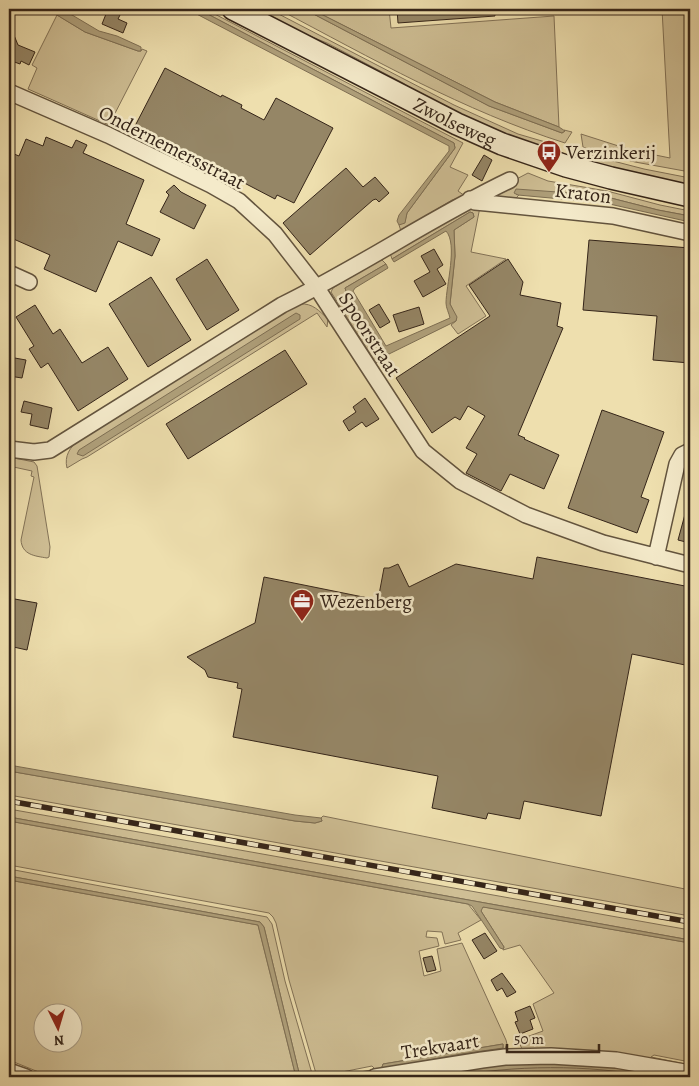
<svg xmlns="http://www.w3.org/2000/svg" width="699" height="1086" font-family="Alegreya,serif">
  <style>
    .green { fill: #cfbf95; stroke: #827257; fill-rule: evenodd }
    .water { fill: #afa07b; stroke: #7e6f54 }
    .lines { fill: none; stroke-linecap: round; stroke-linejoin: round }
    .shore { stroke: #72624a; stroke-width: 1 }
    .building { fill: #958666; stroke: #352519 }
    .street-casing { stroke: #63543e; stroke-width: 18 }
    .secondary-casing { stroke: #352519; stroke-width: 24 }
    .street { stroke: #f4eaca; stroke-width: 15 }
    .secondary { stroke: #f4eaca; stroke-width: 21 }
    .rail-casing { stroke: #352519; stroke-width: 5.5 }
    .rail { stroke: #f4eaca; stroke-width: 4; stroke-dasharray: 11; stroke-linecap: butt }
    .labels { text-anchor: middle; stroke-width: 5; stroke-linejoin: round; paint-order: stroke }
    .street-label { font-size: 20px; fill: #352519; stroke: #f4eaca }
    .poi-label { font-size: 20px; fill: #352519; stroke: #f4eaca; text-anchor: start }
  </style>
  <rect width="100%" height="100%" fill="#eedfae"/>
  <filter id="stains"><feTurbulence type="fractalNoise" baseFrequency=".004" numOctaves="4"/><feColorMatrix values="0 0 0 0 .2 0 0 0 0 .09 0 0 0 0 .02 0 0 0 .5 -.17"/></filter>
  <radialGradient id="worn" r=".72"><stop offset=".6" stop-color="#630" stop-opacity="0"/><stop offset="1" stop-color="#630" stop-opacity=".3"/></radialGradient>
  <path class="green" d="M198,9h7l258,134 -13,24 18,8 -10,16 7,5 -13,4 -51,31 -2,-6 6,-4 2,-8 48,-65 -1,-5z
    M249,9h20l185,96 64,29 41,12 -12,4 -29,-9 -96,-45 -19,-13 -76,-40 -52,-21z
    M278,9h26l185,97 73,27 3,-2 -1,-1 8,2 -7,11c-101,-32 -194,-85 -287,-134z
    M311,9h78l2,19 163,-12 5,111 -64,-25z
    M662,9h28v163l-55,-10 -45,-12 -7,-3 -2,-13 50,16 39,8z
    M57,15l28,17 53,19h3l1,-2 5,2 -38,74 -81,-36 9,-21 -5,-3z
    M586,154l58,15 46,9v11l-96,-23 -6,-5z
    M528,173l20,8 59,10 53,14 30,6v5l-32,-6 -59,-15 -83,-1 3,1 -5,5 -28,-5z
    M480,207l-9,45 35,7 -40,27 20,30 -28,18 -7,-9 5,-4v-4l-6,-13 5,-48 -1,-26 20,-13 -1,-4 -3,-1 -78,47 -2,-6 78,-45z
    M379,260h3l4,4 -41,24 2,6 31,51 6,8 5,1 -13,9 -45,-71 2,-4z
    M300,304c13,-1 19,7 28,15l-1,8 -10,-14 -230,144 -5,2 -15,9c-3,-12 3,-21 12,-28l211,-132z
    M9,457l25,5 3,4 13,81 -1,10 -2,1c-12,-2 -25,-3 -26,-18l13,-63 -3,-1 1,-5 -23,-5z
    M9,771l286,50 20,2 7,-2 -1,-3 2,-2 367,74v26l-681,-121z
    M9,809l681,121v10l-681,-123z
    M9,821l459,83 13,16 -23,13 3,7 -16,4 -3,-12 -15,-1 -1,6 11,1 2,8 -20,5 5,25 17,-5 -4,-22 25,-6 44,97 1,4 -4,9 -47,7 -99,17h-25l39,-7 3,-2 -2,-2 -55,11 -28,-97 -13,-57 -3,-6 -4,-4 -260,-48zM503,1044v4l-42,6 -76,14 -3,-1 1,-3z
    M9,869l258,48 5,7 13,57 28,96h-13l-36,-150 -4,-5 -251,-46z
    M9,880l249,45 38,152h-245l-42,-17zM42,1014h30v30h-30z
    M484,907l206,36v119l-36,-7 -3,2 39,8v5l-168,-21 -4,-9 25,-9 -10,-27 21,-11 -34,-48 -17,5 1,-3 -23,-36v-3z"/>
  <path class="water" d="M47,9h15l37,22 18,5 22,10 2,1v4h-3l-53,-19z
    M187,9h11l256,134 1,5 -48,65 -2,10 -6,2 -2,-4 2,-6 50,-64v-5z
    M304,9h7l184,93 64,25 6,4 -3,2 -73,-27z
    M516,189l83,6 59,15 32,6v6l-85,-19 -87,-8 -4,-2z
    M470,212l3,1 1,4 -20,13 1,26 -5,48 7,13 -1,4 -67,33 -5,-1 -37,-59 -2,-6 41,-24 2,4 -33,20 -2,3 33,55 64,-28c-1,-5 -4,-10 -4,-15 0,-17 12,-59 0,-72l-52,31 -2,-3z
    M296,313l4,2v4l-217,137 -6,-2 2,-4z
    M9,765l286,50 26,3 1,3 -7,2 -20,-2 -286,-50z
    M9,817l681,123v3l-207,-36 -2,4 23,36 -1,2 -3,-1 -28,-42 -4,-2 -459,-83z
    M9,876l251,46 4,5 36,150h-4l-38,-152 -249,-45z
    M503,1044v4l-42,6 -76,14 -3,-1 1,-3z
    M531,1062l71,2 75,13h-258l73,-12z"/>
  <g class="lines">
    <path class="shore" d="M448,1077c68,-12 137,-13 205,0
      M486,1077c41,-6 86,-6 127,0"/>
  </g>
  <path class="building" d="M108,9h15l-5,10 9,4 -4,10 -21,-9z
    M397,9h97l1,7 -97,7z
    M9,23l9,22 17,7 -6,13 -8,-4 -1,3 -11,-4z
    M165,68l56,29 1,-2 20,10 -1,3 23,12 12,-22 57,30 -39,75 -17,-8 -2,4 -140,-73z
    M46,137l26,11 4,-8 11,5 -4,8 61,27 -18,44 34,15 -8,17 -34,-15 -22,51 -52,-23 6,-14 -41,-18v-85l10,4 7,-17 17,7z
    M484,155l8,5 -10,21 -10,-6z
    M346,168l17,19 12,-10 14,16 -10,9 -3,-3 -3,1 -63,55 -27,-32z
    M174,185l7,7 25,13 -12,24 -34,-17 9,-17 -3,-3z
    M589,240l101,8v115l-37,-3 4,-44 -74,-6z
    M434,249l9,16 -6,4 9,15 -23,13 -9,-16 16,-9 -9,-16z
    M207,259l32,51 -32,20 -31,-51z
    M508,259l15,23 -3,13 41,8 -4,23 6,2 -45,107 7,3 -1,1 35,16 -15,34 -34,-15 -9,17 -35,-18 11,-19 -11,-6 19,-32 -17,-10 -8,14 -5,-3 -23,16 -36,-55 94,-62 -21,-31z
    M151,277l40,63 -43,27 -39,-63z
    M379,304l11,18 -10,6 -11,-18z
    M35,305l18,29 7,-5 22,34 26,-16 20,32 -50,32 -30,-48 -7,5 -12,-19 5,-3 -18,-29z
    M419,307l5,17 -25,8 -6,-17z
    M285,350l22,34 -119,75 -22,-35z
    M9,357l17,3 -4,18 -13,-2z
    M365,398l14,21 -13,8 -4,-5 -13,9 -6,-10 13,-9 -3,-5z
    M24,401l28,7 -4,21 -18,-4 2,-11 -11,-2z
    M602,410l62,22 -23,65 8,3 -12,33 -69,-25z
    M687,507h3v36l-12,-3z
    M537,557l153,30v79l-58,-12 -31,162 -77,-15 -4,18 -32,-6 -2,6 -54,-11 6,-32 -205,-39 9,-48 -5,-1 1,-5 -30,-6 -3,-7 -18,-13 68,-34 9,-46 114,23 6,-32h5l9,-4 11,23 47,-23 77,15z
    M9,598l28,5 -10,47 -18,-4z
    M485,933l12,18 -13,8 -12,-19z
    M432,956l4,14 -9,2 -4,-14z
    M502,973l14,19 -9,5 -5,-9 -5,3 -6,-11z
    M530,1006l5,12 -5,2 3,9 -13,5 -5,-12 3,-1 -3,-9z"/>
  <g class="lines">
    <defs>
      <path id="street" d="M9,92l99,43 103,50 28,16 36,33 42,54 106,163 37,30 66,34 77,28 87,22
        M470,199l5,3 11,1 127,13 77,17
        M9,273l20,9
        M9,449l25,3 16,-2 232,-145c78,-38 150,-88 228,-125
        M656,557l21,-93 5,-9 8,-4
        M9,1071l17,6
        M375,1077l107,-17 23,-3 46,-1 65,4 74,13"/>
      <g id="secondary">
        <path id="s1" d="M233,9l224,115 45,20 64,22 45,12 79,18"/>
      </g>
    </defs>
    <use href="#street" class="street-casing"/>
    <use href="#secondary" class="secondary-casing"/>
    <use href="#street" class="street"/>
    <use href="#secondary" class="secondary"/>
    <defs>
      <path id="rail" d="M9,801l681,121"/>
    </defs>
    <use href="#rail" class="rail-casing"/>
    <use href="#rail" class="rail"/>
  </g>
  <defs>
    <symbol id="bus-pin" viewBox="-11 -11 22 30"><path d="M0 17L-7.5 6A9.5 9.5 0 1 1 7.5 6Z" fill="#8f2418" stroke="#f4eaca"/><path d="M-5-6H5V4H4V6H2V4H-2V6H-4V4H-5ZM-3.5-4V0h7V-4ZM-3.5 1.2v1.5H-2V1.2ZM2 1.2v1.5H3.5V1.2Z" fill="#fff"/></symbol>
    <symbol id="office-pin" viewBox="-11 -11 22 30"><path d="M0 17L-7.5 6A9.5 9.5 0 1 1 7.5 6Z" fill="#8f2418" stroke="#f4eaca"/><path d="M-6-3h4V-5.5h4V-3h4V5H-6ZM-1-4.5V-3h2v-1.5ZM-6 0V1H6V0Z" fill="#fff"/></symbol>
  </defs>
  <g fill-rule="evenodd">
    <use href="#bus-pin" x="535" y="138" width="28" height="38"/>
    <use href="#office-pin" x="288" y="587" width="28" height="38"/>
  </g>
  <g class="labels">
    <g class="street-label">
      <text dy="7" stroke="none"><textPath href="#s1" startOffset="249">Zwolseweg</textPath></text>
      <text transform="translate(172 147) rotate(27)" y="7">Ondernemersstraat</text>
      <text transform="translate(583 193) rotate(7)" y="7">Kraton</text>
      <text transform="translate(370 334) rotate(57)" y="7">Spoorstraat</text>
      <text transform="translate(440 1046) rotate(-9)" y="7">Trekvaart</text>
    </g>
    <g class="poi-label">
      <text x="566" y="159">Verzinkerij</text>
      <text x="320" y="608">Wezenberg</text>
    </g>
  </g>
  <rect width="699" height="1086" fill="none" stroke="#eedfae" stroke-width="30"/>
  <rect x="10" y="10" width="679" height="1066" fill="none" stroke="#352519" stroke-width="2.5"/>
  <rect x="15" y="15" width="669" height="1056" fill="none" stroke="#352519"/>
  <g transform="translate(58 1028) rotate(175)"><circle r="24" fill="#f4eaca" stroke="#a89b83"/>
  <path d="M0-4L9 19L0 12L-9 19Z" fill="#8f2418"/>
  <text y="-8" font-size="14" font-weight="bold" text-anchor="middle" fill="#352519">N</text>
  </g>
  <path d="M507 1044v8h92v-8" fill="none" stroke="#352519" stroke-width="2.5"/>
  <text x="514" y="1044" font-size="15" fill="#352519" stroke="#f4eaca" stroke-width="4" paint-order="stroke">50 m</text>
  <rect width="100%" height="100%" filter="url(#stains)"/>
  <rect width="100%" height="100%" fill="url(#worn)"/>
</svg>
